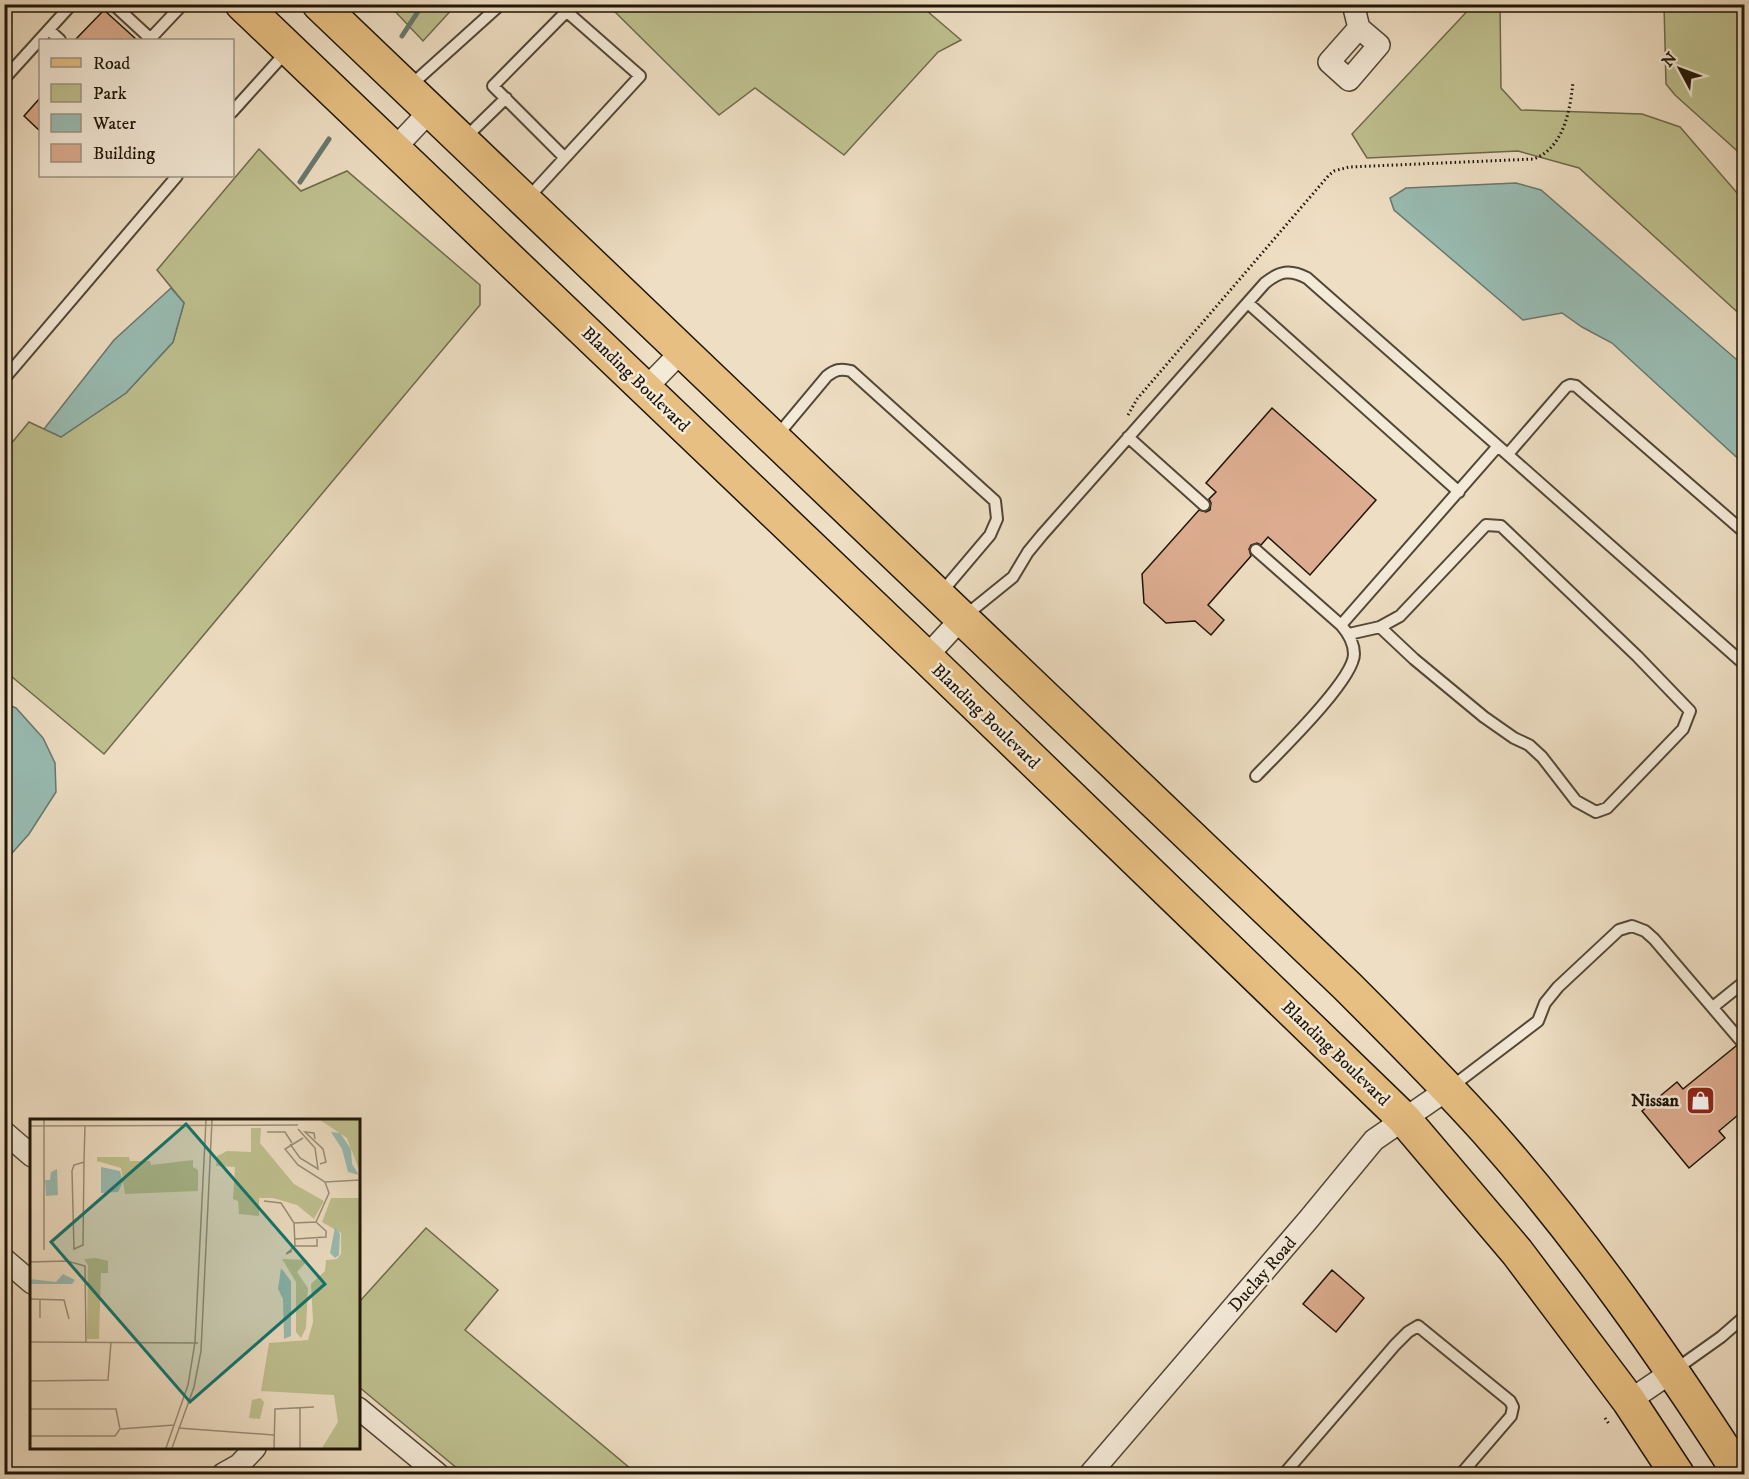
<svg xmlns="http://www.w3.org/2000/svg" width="1749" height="1479" font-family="'IM FELL DW Pica',serif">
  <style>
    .green { fill: #bfc08f; stroke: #6e6a4c; stroke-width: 1.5 }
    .water { fill: #99bcb3; stroke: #68796f; stroke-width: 1.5 }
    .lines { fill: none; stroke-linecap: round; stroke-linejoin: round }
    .stream { stroke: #68796f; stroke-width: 5 }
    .building { fill: #ddac90; stroke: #1e1508; stroke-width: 1.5 }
    .lane-casing { stroke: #524737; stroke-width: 14 }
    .street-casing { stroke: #524737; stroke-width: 24 }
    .primary-casing { stroke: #1e1508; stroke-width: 36 }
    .path { stroke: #1e1508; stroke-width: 3; stroke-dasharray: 1.5 3; stroke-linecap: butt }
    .lane { stroke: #f4ead8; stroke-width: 10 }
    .street { stroke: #f4ead8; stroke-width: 21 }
    .primary { stroke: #e7bf82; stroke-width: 33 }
    .labels { text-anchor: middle; stroke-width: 5; stroke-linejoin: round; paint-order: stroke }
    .street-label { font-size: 18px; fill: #1e1508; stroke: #f4ead8 }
    .poi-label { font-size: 18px; font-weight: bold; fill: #1e1508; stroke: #f4ead8; text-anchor: end }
    .inset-road { fill: none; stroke: #9b8e78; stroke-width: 1.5 }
    .view { fill: #0f766e; fill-opacity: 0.15; stroke: #0f766e; stroke-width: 3 }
    .inset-edge { fill: none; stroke: #1e1508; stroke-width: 3 }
  </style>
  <rect width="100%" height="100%" fill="#eedec3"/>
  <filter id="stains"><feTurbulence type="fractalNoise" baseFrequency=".00333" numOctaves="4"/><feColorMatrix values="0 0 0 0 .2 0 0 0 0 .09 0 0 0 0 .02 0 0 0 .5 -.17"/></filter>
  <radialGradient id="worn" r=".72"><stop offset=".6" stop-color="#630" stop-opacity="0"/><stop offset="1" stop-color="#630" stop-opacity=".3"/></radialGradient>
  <path class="green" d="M389,5h67l-33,36z
    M608,5h312l41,35 -23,12 -94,103 -89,-67 -36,27z
    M1473,5h27l1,83 20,22 121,4 38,13 64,74v117l-165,-150 -61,-17 -151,7 -15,-24z
    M1664,5h80v152l-69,-62 -9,-11z
    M259,149l42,42 46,-20 133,114v20l-376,449 -99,-83v-220l24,-29 32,15 65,-44 47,-51 11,-39 -27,-33z
    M426,1228l72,62 -33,40 172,144h-173l-105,-87v-89l2,2z"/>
  <path class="water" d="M1516,183l25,7 203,176v98l-132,-121 -30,-16 -20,-14 -39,7 -129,-110 -4,-12 16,-10z
    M171,288l13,15 -11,39 -47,51 -65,44 -17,-8 70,-89z
    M4,703l12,5 27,30 12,25 1,29 -27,42 -24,27z"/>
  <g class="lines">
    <path class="stream" d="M402,36l21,-32
      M300,182l29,-43"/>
  </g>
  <path class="building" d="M104,10l33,30h-62z
    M40,98v33l-16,-15z
    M1272,408l104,92 -66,75 -42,-38 -7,8 -4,-2 -6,2 -2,4 2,7 -43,49 16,15 -13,15 -16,-14 -29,2 -22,-20 -2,-29 57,-64 7,2 4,-2 1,-7 -2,-4 7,-7 -10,-9z
    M1736,1046l8,1v63l-25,21 6,7 -36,30 -47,-57 35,-29 6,7z
    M1332,1270l32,28 -28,34 -33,-28z"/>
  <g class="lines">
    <defs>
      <path id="lane" d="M113,4l39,36
        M49,30l11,10
        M150,39l33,-35
        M4,79l68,-75
        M410,86l91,-82
        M232,112l55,-61
        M464,139l42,-41
        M564,157l-71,-71 73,-74
        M527,199l113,-123 -82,-72
        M1248,303l211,189
        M4,379l173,-203
        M776,437l51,-61c8,-6 13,-8 24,-5l144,130 2,18 -7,16 -50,59
        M1128,437l76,68
        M1498,446l246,218
        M1508,454l58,-67 4,-2 6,1 168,146
        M1256,550l85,75c7,8 13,17 13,29 0,26 -77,100 -98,122
        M966,615l47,-38 15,-25 14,-17 223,-252c15,-12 25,-14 42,-5l191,168 -157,179
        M1349,634l31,-7 20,-11 86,-91 15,1 136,130 53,55 -7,18 -76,79 -11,4 -20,-11 -34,-44 -13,-12 -15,-7 -30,-21 -70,-58 -34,-32
        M1713,1007l31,-25
        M1450,1088l88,-67 7,-18 13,-16 61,-57 13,-4 13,5 9,8 87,102
        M1676,1369l45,-32 23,-20
        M1284,1474l111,-129 13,-13 10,-6 92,75 3,6 -2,9 -50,58"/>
      <path id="street" d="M1353,4l6,24 20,17 -30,35 -20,-18 30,-34
        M394,149l36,-38
        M645,389l37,-38
        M926,657l35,-38
        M4,1132l28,24
        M4,1259l28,24
        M1629,1401l44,-30
        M358,1408l80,66
        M223,1474l16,-9 16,-17
        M1090,1474l218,-254 66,-80 74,-51"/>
      <path id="primary" d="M242,4l684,653 478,462 113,133 112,149 48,73
        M319,4l1028,982c47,47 94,94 139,144 95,107 177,224 254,344"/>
    </defs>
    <use href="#lane" class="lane-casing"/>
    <use href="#street" class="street-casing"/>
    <use href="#primary" class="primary-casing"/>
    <path class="path" d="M1128,415l9,-16 192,-224 5,-4 15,-4 185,-8c30,-12 36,-48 39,-77
      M1605,1418l4,6"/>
    <use href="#lane" class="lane"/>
    <use href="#street" class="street"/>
    <use href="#primary" class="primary"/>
  </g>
  <defs>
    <symbol id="shop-square" viewBox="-11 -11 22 22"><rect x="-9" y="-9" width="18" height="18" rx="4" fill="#8f2418" stroke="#f4ead8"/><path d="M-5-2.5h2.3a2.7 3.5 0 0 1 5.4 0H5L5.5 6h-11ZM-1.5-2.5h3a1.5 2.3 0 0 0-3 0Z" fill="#fff"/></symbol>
  </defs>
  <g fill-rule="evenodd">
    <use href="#shop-square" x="1684" y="1084" width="33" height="33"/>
  </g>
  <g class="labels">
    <g class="street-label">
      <text transform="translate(636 379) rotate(44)" y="6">Blanding Boulevard</text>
      <text transform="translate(986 716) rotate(44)" y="6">Blanding Boulevard</text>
      <text transform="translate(1336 1053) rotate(44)" y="6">Blanding Boulevard</text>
      <text transform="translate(1262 1274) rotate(-49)" y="6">Duclay Road</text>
    </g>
    <g class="poi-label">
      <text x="1679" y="1106">Nissan</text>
    </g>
  </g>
  <g transform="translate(30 1119)">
    <rect width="330" height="330" fill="#eedec3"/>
    <path d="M290,1h40v52l-13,-34zM221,9h10l-1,15 34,41 30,17 -10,18 -17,-14 -24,-7h-14v18l-20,-2 -1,-13 -5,-2 2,-32 -19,-1 1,-10 10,-5 24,1zM67,38h32l1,4h20l1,4 42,-5v7l5,3v21l-73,3 -4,-26 -24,-7zM301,79h29v250h-38l16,-26 -4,-27 -73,-4 8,-48 39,-3 5,-18 -2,-38 14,-13 1,-11 11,-1 4,-5v-21l-19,-11zM66,139l12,3v12h-7l-2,66h-12l1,-74 -4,-6zM252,140l26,1 -11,12 11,16 -2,40 -5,10 -5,-6v-50zM230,279l4,4 -4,17 -11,-1 3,-18z" fill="#bfc08f"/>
    <path d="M301,13l9,1 11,16 1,15 7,11 -11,-3 -6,-23zM71,48l19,4 3,11 -5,10 -17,1zM27,50l1,26 -12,1 -1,-16h5l1,-8zM305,108l5,7 -1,21 -4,3 -5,-5zM251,149l10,13v55l-7,3 -1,-40 -5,-10zM33,155l12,6 -3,4h-42v-5l26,3z" fill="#99bcb3"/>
    <path class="inset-road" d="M0,7l268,-1M237,13h18l7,11M273,19l-18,11 13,16 27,17 4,11 -13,29 -22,1 1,23h22v-7M285,20l-1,-6 -9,-1 18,17 3,13 -6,2M260,25l10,14 18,11 -3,-21 -17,-19M54,43l-1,83 -9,4 -2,-78 2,-6zM54,43l1,-37M295,63l35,-2M234,82l17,2 13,20M265,120l31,-2v-6l-10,-9M14,131v-130M262,132l-6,3 9,-8M0,143l37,-1 18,5 1,76M0,180l34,1 5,19M10,180v19M0,223l168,1M0,262l78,-1 3,-38M0,290h86l4,20M148,309l96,7M90,310l54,-4M0,317h85l5,-7M136,329l22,-63 7,-43 11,-222M142,329l22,-61 7,-36 11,-231M244,329l1,-39 39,-2M270,329v-41"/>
    <path class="view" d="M156,5l139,160 -135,118 -139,-160z"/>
    <rect width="330" height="330" class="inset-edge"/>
  </g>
  <rect width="1749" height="1479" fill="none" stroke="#eedec3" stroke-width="24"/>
  <rect x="6" y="6" width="1737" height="1467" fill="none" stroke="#1e1508" stroke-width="3"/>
  <rect x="12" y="12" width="1725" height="1455" fill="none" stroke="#1e1508" stroke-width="1.5"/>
  <rect x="39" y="39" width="195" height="138" fill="#f4ead8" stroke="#9e9585" stroke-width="1.5"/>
  <rect x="51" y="58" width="30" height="9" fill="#e7bf82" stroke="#9e9585" stroke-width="1.5"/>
  <text x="93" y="69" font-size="18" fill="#1e1508">Road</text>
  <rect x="51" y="84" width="30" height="18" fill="#bfc08f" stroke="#9e9585" stroke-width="1.5"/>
  <text x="93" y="99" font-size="18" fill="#1e1508">Park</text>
  <rect x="51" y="114" width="30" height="18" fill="#99bcb3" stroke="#9e9585" stroke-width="1.5"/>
  <text x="93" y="129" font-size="18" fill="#1e1508">Water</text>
  <rect x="51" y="144" width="30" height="18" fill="#ddac90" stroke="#9e9585" stroke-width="1.5"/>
  <text x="93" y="159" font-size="18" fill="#1e1508">Building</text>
  <g transform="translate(1680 69) rotate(311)" stroke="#f4ead8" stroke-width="4.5" paint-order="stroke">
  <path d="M0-4.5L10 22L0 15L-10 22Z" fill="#1e1508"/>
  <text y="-9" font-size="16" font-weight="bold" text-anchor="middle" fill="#1e1508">N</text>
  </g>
  <rect width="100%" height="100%" filter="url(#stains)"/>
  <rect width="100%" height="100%" fill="url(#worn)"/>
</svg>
